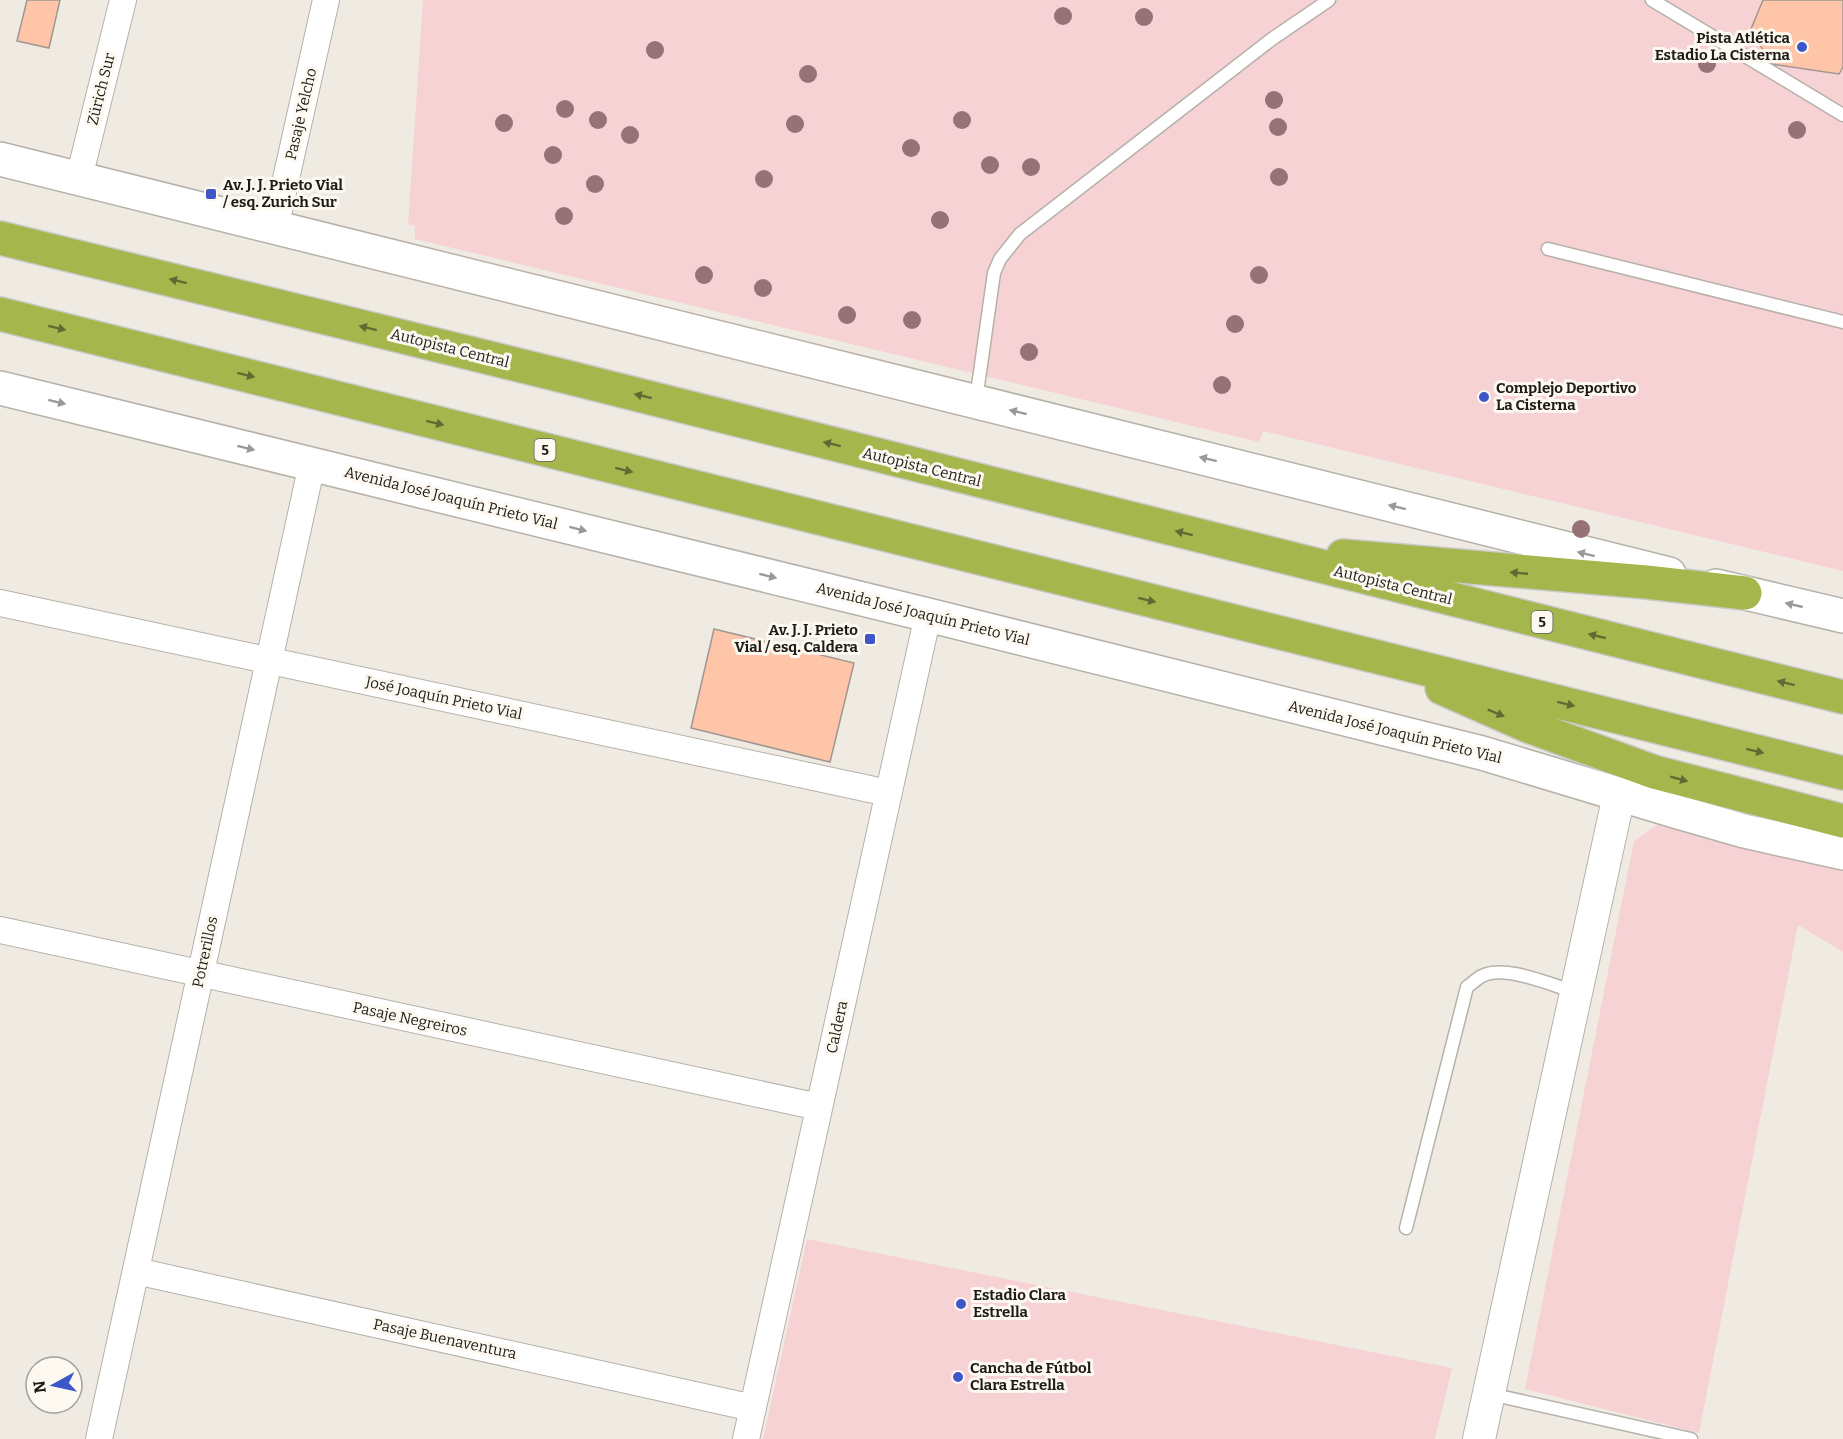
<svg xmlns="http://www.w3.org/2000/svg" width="1843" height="1439" font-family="Bitter,serif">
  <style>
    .green { fill: #f6d2d5 }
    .building { fill: #fec5a9; stroke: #a09792; stroke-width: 1.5 }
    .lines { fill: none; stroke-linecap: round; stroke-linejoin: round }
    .service-casing { stroke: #b6b2a9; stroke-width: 15 }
    .minor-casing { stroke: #b6b2a9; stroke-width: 28 }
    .tertiary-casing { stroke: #b6b2a9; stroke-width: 34 }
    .secondary-casing { stroke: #b6b2a9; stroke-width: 36 }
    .motorway-casing { stroke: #c9c9c8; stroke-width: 36 }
    .service { stroke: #fff; stroke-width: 12 }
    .minor { stroke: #fff; stroke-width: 26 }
    .tertiary { stroke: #fff; stroke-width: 32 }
    .secondary { stroke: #fff; stroke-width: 33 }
    .motorway { stroke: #a5b64c; stroke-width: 33 }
    .tree { fill: #967175 }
    .oneway { fill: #626932 }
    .oneway2 { fill: #9a9998 }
    .poi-dot { fill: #3d56c8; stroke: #fdf8f0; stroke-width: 2 }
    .labels { text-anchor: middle; stroke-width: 6; stroke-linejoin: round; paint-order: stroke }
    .shield { fill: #fdf8f0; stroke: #615e5a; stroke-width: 1.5 }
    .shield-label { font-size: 14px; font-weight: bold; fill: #1e1c19 }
    .poi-label { font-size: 15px; font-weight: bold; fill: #1e1c19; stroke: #fdf8f0; text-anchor: start }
    .street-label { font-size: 15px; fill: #1e1c19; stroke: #fdf8f0 }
  </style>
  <rect width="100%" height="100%" fill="#f0ebe2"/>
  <path class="green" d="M423,0h1420v571l-580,-140 -4,11 -844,-203v-13l-7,-2z
    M1661,822l182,42v88l-45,-27 -99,508 -174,-44 109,-548z
    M807,1239l645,129 -17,71h-672z"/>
  <path class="building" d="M27,0h33l-11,48 -32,-7z
    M1763,0h80v67l-4,7 -68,-10 -20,-35z
    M714,629l140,34 -24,99 -139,-34z"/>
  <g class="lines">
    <defs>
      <path id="service" d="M1652,0l191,115
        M1548,249l295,73
        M976,400l18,-127 6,-14 20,-25 252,-195 57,-39
        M1406,1228l61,-241c5,-3 10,-9 15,-11 22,-12 70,9 93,16
        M1490,1394l201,45"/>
      <path id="minor" d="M79,178l44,-178
        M275,228l51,-228
        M0,603l888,190
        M0,930l819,177
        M136,1271l617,137
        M99,1439l213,-975
        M746,1439l182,-824"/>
      <path id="tertiary" d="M1479,1439l140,-644"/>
      <path id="secondary" d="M0,159l1669,415
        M0,388l928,227 554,138 196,59 66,19 99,22
        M1716,586l127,30"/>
      <path id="motorway" d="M0,238l567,139 1276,320
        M0,314l1843,459
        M1343,556l303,26 99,11
        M1442,688l86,38 126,46 189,49"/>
    </defs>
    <use href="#service" class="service-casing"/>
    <use href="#minor" class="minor-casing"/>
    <use href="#tertiary" class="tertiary-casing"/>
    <use href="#secondary" class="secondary-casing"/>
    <use href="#motorway" class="motorway-casing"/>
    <use href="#service" class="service"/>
    <use href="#minor" class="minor"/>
    <use href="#tertiary" class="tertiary"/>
    <use href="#secondary" class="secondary"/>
    <use href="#motorway" class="motorway"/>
  </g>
  <g class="tree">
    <circle cx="1063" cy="16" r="9"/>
    <circle cx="1144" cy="17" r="9"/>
    <circle cx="655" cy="50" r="9"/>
    <circle cx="1707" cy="64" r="9"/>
    <circle cx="808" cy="74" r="9"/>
    <circle cx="1274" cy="100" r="9"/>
    <circle cx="565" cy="109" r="9"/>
    <circle cx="598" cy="120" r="9"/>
    <circle cx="962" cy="120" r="9"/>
    <circle cx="504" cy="123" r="9"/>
    <circle cx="795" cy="124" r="9"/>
    <circle cx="1278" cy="127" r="9"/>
    <circle cx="1797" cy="130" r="9"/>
    <circle cx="630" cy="135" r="9"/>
    <circle cx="911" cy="148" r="9"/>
    <circle cx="553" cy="155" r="9"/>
    <circle cx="990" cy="165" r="9"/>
    <circle cx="1031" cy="167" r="9"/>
    <circle cx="1279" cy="177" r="9"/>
    <circle cx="764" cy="179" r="9"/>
    <circle cx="595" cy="184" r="9"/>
    <circle cx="564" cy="216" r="9"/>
    <circle cx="940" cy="220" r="9"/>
    <circle cx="704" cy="275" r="9"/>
    <circle cx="1259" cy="275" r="9"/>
    <circle cx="763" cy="288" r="9"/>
    <circle cx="847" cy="315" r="9"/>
    <circle cx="912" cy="320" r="9"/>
    <circle cx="1235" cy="324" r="9"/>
    <circle cx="1029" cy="352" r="9"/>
    <circle cx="1222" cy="385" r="9"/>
    <circle cx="1581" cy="529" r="9"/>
  </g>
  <defs><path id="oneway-solid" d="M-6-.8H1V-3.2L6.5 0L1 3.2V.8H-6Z" transform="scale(1.5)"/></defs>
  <g class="oneway">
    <use href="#oneway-solid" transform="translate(178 281) rotate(-166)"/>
    <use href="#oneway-solid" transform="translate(57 328) rotate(14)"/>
    <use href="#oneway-solid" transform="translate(368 328) rotate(-166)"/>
    <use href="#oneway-solid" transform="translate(246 375) rotate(14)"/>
    <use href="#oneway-solid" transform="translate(643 396) rotate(-166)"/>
    <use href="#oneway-solid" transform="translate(435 423) rotate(14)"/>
    <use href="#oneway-solid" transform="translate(832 444) rotate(-166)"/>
    <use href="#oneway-solid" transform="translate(624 470) rotate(14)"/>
    <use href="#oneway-solid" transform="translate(1184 533) rotate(-166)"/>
    <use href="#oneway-solid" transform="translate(1519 573) rotate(-175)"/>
    <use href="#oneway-solid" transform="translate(1147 600) rotate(14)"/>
    <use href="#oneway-solid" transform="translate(1597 636) rotate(-166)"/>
    <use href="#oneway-solid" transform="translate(1786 683) rotate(-166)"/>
    <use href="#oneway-solid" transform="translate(1566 704) rotate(14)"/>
    <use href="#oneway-solid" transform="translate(1496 713) rotate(23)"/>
    <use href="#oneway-solid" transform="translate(1755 751) rotate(14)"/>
    <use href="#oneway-solid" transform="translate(1679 779) rotate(15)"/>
  </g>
  <g class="oneway2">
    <use href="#oneway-solid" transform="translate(57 402) rotate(14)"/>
    <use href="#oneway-solid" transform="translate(1018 412) rotate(-166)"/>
    <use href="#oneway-solid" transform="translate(246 448) rotate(14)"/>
    <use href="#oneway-solid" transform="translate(1208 459) rotate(-166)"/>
    <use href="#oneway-solid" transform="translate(1397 507) rotate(-166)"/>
    <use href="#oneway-solid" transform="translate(578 529) rotate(14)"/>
    <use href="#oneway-solid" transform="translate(1586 554) rotate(-166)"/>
    <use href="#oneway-solid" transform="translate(768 576) rotate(14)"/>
    <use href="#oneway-solid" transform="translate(1794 605) rotate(-167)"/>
  </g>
  <g class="poi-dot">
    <circle cx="1802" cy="47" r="6"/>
    <rect x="205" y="188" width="12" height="12" rx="3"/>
    <circle cx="1484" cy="397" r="6"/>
    <rect x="864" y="633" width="12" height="12" rx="3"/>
    <circle cx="961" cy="1304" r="6"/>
    <circle cx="958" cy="1377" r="6"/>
  </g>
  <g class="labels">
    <g class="shield">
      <rect x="534.5" y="439" width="21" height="22" rx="4.5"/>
      <rect x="1531.5" y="611" width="21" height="22" rx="4.5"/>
    </g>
    <g class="shield-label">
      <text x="545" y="455">5</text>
      <text x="1542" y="627">5</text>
    </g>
    <g class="poi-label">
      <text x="1790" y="43" text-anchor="end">Pista Atlética<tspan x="1790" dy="17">Estadio La Cisterna</tspan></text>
      <text x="223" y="190">Av. J. J. Prieto Vial<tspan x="223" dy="17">/ esq. Zurich Sur</tspan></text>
      <text x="1496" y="393">Complejo Deportivo<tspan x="1496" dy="17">La Cisterna</tspan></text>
      <text x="858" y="635" text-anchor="end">Av. J. J. Prieto<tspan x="858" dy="17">Vial / esq. Caldera</tspan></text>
      <text x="973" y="1300">Estadio Clara<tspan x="973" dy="17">Estrella</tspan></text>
      <text x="970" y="1373">Cancha de Fútbol<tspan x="970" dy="17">Clara Estrella</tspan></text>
    </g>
    <g class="street-label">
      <text transform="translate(101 89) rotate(-76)" y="5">Zürich Sur</text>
      <text transform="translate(301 114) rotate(-77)" y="5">Pasaje Yelcho</text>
      <text transform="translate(450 348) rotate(14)" y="5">Autopista Central</text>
      <text transform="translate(922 467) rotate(14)" y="5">Autopista Central</text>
      <text transform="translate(451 498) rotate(14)" y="5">Avenida José Joaquín Prieto Vial</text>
      <text transform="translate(1393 585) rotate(14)" y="5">Autopista Central</text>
      <text transform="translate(923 614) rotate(14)" y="5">Avenida José Joaquín Prieto Vial</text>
      <text transform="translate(444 698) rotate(12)" y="5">José Joaquín Prieto Vial</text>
      <text transform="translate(1395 732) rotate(14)" y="5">Avenida José Joaquín Prieto Vial</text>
      <text transform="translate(205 952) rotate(-78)" y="5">Potrerillos</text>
      <text transform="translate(410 1019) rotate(12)" y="5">Pasaje Negreiros</text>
      <text transform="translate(837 1027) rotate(-78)" y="5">Caldera</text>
      <text transform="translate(445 1339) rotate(12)" y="5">Pasaje Buenaventura</text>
    </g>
  </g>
  <g transform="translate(54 1385) rotate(262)"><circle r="28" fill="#fdf8f0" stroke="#a4a09a" stroke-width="1.5"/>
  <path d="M0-4.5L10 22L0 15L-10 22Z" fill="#3d56c8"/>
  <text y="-9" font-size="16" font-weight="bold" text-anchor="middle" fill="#1e1c19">N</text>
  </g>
</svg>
